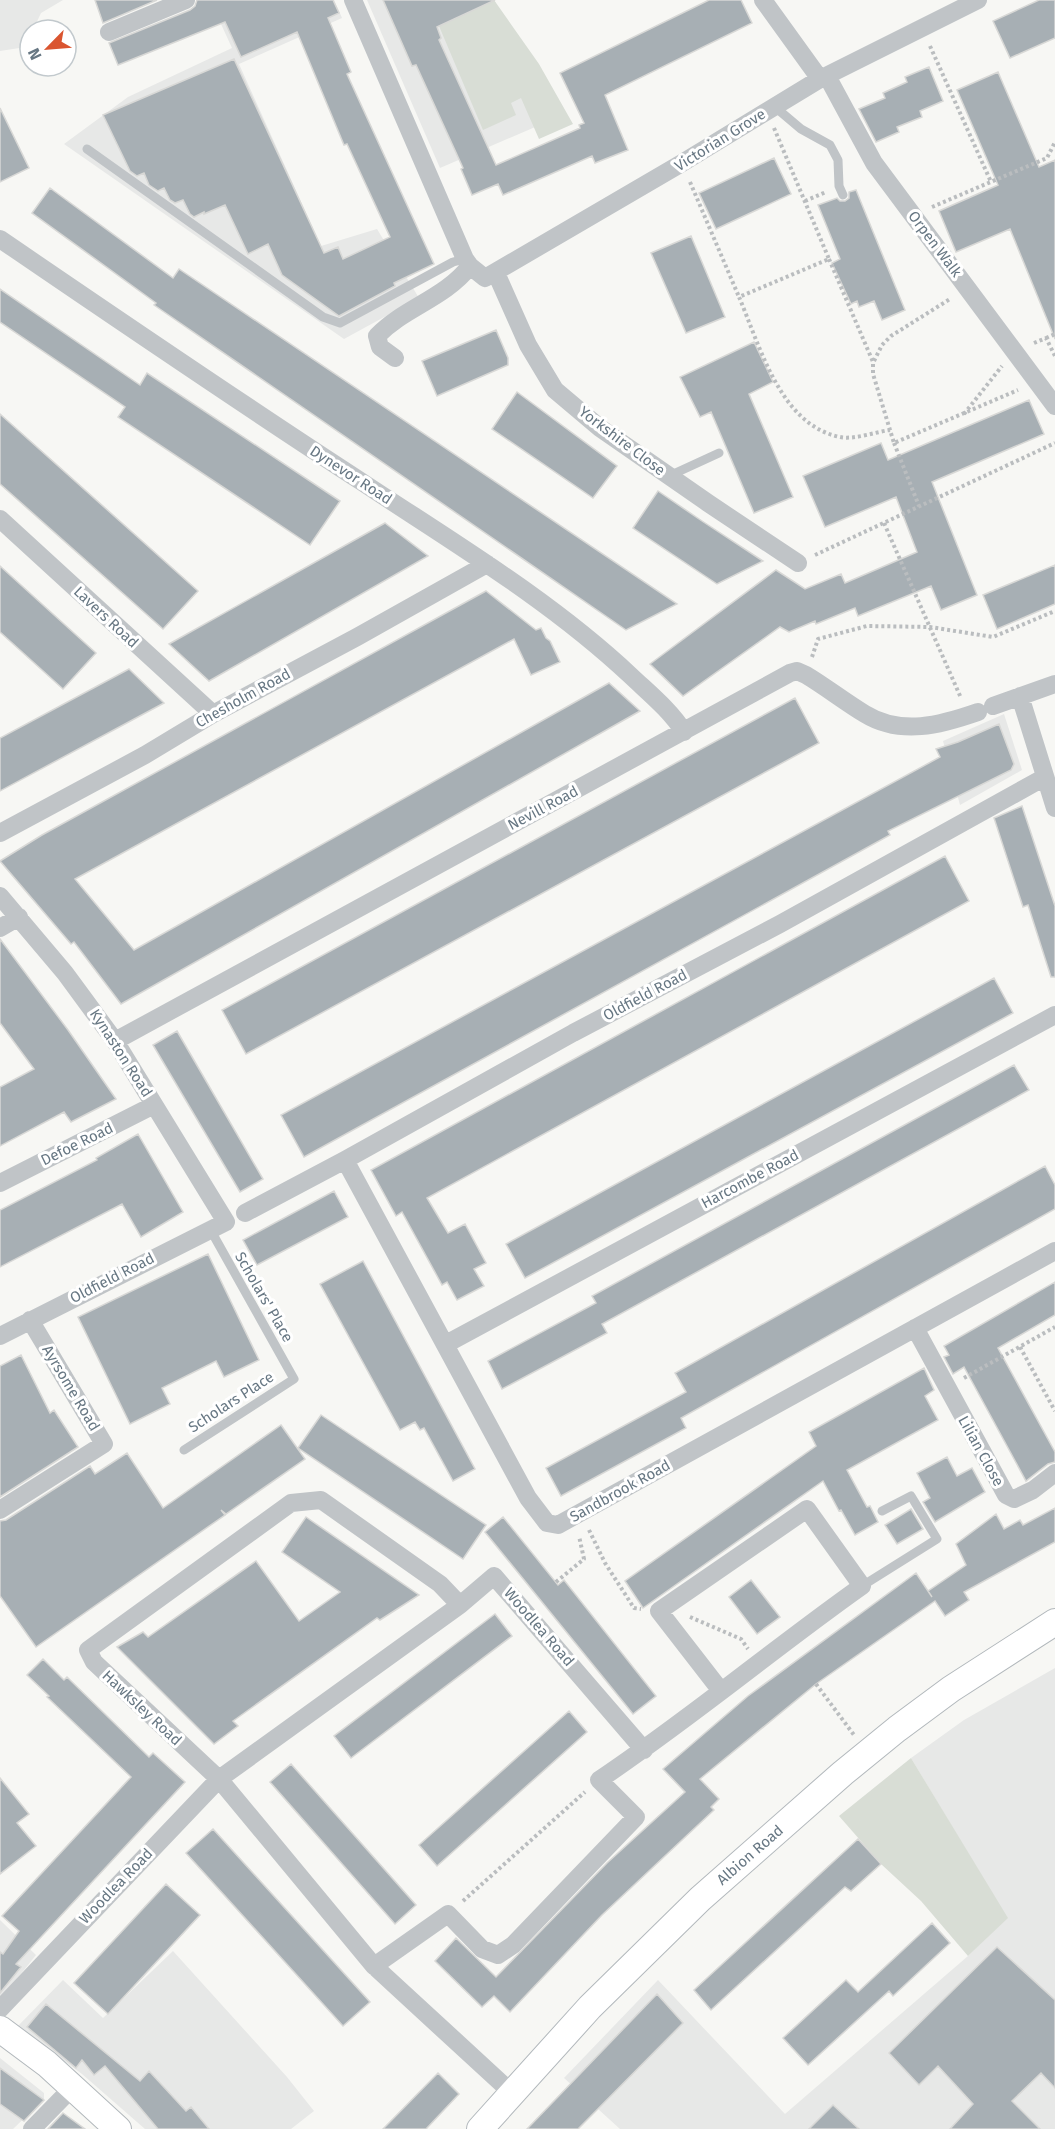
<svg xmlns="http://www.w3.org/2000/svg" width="1055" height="2129" font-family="'Fira Sans',sans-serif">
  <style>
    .built { fill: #e7e8e7 }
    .green { fill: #d8ddd5 }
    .building { fill: #a7afb4; stroke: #d8d8d6; stroke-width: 1.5 }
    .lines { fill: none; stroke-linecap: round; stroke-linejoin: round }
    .secondary-casing { stroke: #b2b8bc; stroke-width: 28 }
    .path { stroke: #babdbf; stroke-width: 4; stroke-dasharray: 3 3; stroke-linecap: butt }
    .lane { stroke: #c0c4c7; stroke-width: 9 }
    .street { stroke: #c0c4c7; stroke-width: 18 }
    .secondary { stroke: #fff; stroke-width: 26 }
    .labels { text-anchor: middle; stroke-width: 6; stroke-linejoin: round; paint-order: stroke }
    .street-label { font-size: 15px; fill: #677783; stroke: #fff }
  </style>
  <rect width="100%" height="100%" fill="#f7f7f4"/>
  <path class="built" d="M0,0h63l-22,13 -8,17h-3v7l-4,10 -26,4z
    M210,0h124l8,18 -103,46 82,182 56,-17 42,69 -75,41 -280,-195 64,-47 104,-49z
    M367,0h127l62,118 -116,50z
    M1004,714l18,56 -62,35 -17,-64z
    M1055,1668v461h-435l-56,-51 94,-98 127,134 183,-158 39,-38 -96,-160 53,-38z
    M0,1920l36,35 -36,45z
    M173,1951l114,126 27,34 -23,18h-146l-63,-55 -65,-47 46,-47 40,38z
    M0,2058l44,35v6l-31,30h-13z"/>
  <path class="green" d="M428,0h66l45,64 34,60 -34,15 -18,-41 -10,5 5,12 -33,15z
    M911,1758l97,160 -40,38 -47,-55 -40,-37 -42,-48z"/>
  <path class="building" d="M95,0h62l-54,23z
    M197,0h136l6,13 -11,5 23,54 -4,2 87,190 -40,19 1,3 -56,30 -57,-41 -14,-31 -20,10 -23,-49 -21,9v-2l-10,5 -4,-3 -7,-14 -8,3 -5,-3 -6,-12 -6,3 -9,-6 -5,-12 -7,3 -7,-5 -27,-56 131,-56 90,194 14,-6 5,12 47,-22 -43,-93 -3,1 -47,-113 -56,25 -16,-35 -107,43 -9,-22 81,-33 5,-4z
    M383,0h112l-58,27 4,11 -2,2 57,125 84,-37 -1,-3 5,-2 -24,-50 149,-73h32l11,23 -147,72 23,55 -33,13 -3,-7 -89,39 -5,-11 -26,11 -11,-26 2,-1 -47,-103 -4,1z
    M1039,0h16v38l-45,20 -17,-37z
    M929,67l14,34 -23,10 2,6 -25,10 2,5 -23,10 -17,-33 26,-11 -2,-5 24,-11 -2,-5z
    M998,72l41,95 16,-7v179l-45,-110 -54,23 -17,-41 59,-26 -41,-95z
    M0,108l29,60 -29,14z
    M774,158l17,36 -75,35 -17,-36z
    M50,188l123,90 6,-9 498,335 -51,26 -472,-325 2,-2 -124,-90z
    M856,190l49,120 -23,10 -8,-19 -15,6 -2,-6 -6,3 -19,-41 8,-4 -22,-54 19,-7 3,3h5l4,-3v-6z
    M691,236l34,81 -39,16 -35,-80z
    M0,289l140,96 7,-12 193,128 -30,44 -192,-128 7,-10 -125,-85z
    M496,330l12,28v7l-71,31 -15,-35z
    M754,342l19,40 -24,12 44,103 -39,16 -43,-101 -11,5 -20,-40z
    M517,392l100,74 -24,32 -101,-69z
    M1029,400l15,34 -112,48 45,113 -36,15 -10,-24 -73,30 -3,-8 -39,16 -1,-3 -26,11 -9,-5 -97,69 -33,-32 126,-94 29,19 36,-15 4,9 72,-31 -21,-55 -71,30 -22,-51 78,-33 7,17z
    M0,414l198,177 -35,38 -163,-145z
    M658,491l44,30 61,40 -46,23 -84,-56z
    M385,523l43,33 -219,125 -40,-37z
    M1055,565v39l-58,25 -14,-34z
    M0,566l96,87 -33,36 -63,-57z
    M486,591l50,39 5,-2 5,10 4,3 10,21 -29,13 -17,-36 -439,240 59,71 475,-267 31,28 -519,293 -47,-62 -3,2 -71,-83 42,-26z
    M129,669l35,34 -164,88v-53z
    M795,698l24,45 -573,311 -24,-44z
    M999,724l15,40 -3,6 -123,61 2,4 -586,322 -23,-42 659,-358 -4,-8 22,-7z
    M1022,806l33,100v71h-4l-23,-72 -5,2 -29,-89z
    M945,856l24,45 -542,297 21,35 17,-9 21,39 -12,6 10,17 -27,14 -10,-18 -5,3 -40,-73 -6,4 -25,-46z
    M0,939l68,91 48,69 -45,23 -7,-10 -64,34v-59l34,-18 -34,-46z
    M994,978l19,35 -488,265 -19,-34z
    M177,1031l86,148 -23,13 -87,-147z
    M1014,1065l15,25 -427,234 5,9 -105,56 -14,-28 108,-58 -4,-7z
    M138,1134l45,78 -42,25 -19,-33 -122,63v-57l97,-50 -1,-2z
    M1045,1166l10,19v24l-374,209 5,10 -125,68 -15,-28 140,-76 -11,-19z
    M334,1191l14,26 -91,48 -14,-25z
    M208,1254l51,106 -35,17 -8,-16 -54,27 8,16 -40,20 -52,-107z
    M363,1261l112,208 -22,12 -29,-53 -4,2 -5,-8 -15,8 -80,-146z
    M1055,1282v33l-57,33 57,104v10l-7,2 -22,17 -62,-114 -11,7 -9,-17 5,-2 -5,-9z
    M21,1355l29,58 4,-3 24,37 -78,50v-131z
    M924,1368l10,22 -9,6 13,24 -91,50 20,37 3,-1 8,16 -23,13 -14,-25 -2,1 -16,-30 -180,127 -18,-27 191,-135 -7,-14z
    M321,1415l165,110 -23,34 -165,-111z
    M281,1425l24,34 -79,55 -5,-4 4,5 -189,132 -36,-51v-75l6,-1 84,-54 5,8 32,-21 36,55z
    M947,1457l10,19 15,-8 13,24 -50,30 -12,-20 7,-4 -13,-25z
    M1055,1508v34l-91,50 5,8 -24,16 -10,-15 -119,83 -116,95 19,20 -8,8 3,3 -112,105 -92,97 -16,-16 -12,11 -47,-46 21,-23 40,39 111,-114 78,-71 -22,-23 85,-73 168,-123 16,24 -4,-6 38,-26 -10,-21 40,-30 8,15 16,-9 3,5z
    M911,1509l12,20 -26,15 -12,-19z
    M306,1517l113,78 -39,25 -3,-2 -144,103 5,5 -24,18 -97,-97 26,-15 5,5 108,-76 43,60 41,-29 -58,-40z
    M503,1517l55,68 6,-5 92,116 -23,18 -148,-182z
    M751,1580l29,37 -23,17 -28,-37z
    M495,1614l17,22 -161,122 -17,-22z
    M43,1659l21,21 3,-3 82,80 4,-4 32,29 -169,182 5,3 -21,26v-41l3,2 16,-23 -17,-15 129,-139 -84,-80 2,-1 -22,-21z
    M569,1711l18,21 -150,134 -18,-21z
    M291,1764l125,141 -21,19 -125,-142z
    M0,1778l29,36 -12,9 19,23 -36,28z
    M213,1829l157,173 -27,24 -157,-173z
    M858,1839l23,25 -30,27 -6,-4 -134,123 -17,-20z
    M166,1884l34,31 -92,99 -34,-31z
    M932,1923l18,20 -57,53 -4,-5 -81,74 -25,-27 63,-58 12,12z
    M997,1947l58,53v88l-14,-15 -29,28 28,28h-90l23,-25 -35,-38 -19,19 -30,-32z
    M657,1994l26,29 -105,106h-51z
    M46,2004l94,77 9,-10 37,40 5,-4 18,22h-51l-53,-63 -11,9 -12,-15 -6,8 -49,-41z
    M0,2068l44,32 -20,21 -24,-17z
    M438,2073l21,21 -33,35h-43z
    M833,2105l26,24h-50z
    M63,2113l22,16h-37z"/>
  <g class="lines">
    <defs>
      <path id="secondary" d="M0,2029l47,35 71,65
        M480,2129l110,-122 110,-108 143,-126 54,-44 54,-40 104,-67"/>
    </defs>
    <use href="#secondary" class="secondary-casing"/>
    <path class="path" d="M930,46l61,136
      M774,128l55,131 -90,38c21,49 41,128 101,140 14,3 35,-5 50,-7l4,13 124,-53
      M690,182l49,115
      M805,201l21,-9
      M932,207l115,-49 8,-16
      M829,259l44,103v12l17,56
      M1046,338l9,-4
      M1034,343l12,-5 9,18
      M874,361l8,-16 9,-9 59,-37
      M964,414l38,-48
      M894,443l25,63
      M884,523l77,175
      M815,555l240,-112
      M812,657l6,-18 49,-13 63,1 63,10 62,-26
      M1020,1347l35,64
      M964,1378l91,-51
      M589,1530l16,33 29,45 7,1
      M556,1582l28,-23 -5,-23
      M690,1617l51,22 7,10
      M816,1684l38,51
      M463,1901l122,-109"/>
    <path class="lane" d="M775,107l26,22 29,16 8,15 1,26 4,9
      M87,149l236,168 17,6 113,-61 12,-3
      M669,476l50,-23
      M184,1450l110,-71 -84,-150
      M862,1586l75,-47 -26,-43 -29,15"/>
    <path class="street" d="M353,0l112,259 5,7 15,12 197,-115 138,-84 158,-79
      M763,0l57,79
      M109,32l77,-32
      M827,76l47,87 181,243
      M0,239c120,82 240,164 362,243 92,61 188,118 269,194 19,18 39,34 53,56
      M496,273l32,72 27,45 45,38 108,75 90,60
      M395,358l-15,-11 -3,-11c28,-29 67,-37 93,-70
      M0,519l213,195
      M1020,696l35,112
      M993,706l62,-22
      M0,833l145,-78 68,-41 144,-77 130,-73
      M0,896l65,77 50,68 111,181 -226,114
      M0,928l19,-11
      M115,1041l675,-368 7,-2 9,4c20,12 39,27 59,39 36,22 76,11 113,-2
      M345,1160l183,338 19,25 11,2 497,-274
      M0,1183l154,-78
      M245,1213l100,-53 228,-127 207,-109 265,-147
      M915,1328l91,167 8,4 19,-9 22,-17
      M446,1344l609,-329
      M0,1510l104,-66 -74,-124
      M460,1605l-20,-21 -119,-84 -30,3 -203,147 6,12 125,117 155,187 138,127
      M374,1966l74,-52 34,35 16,6 15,-10 123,-128 -37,-37c91,-61 174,-131 263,-194l-55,-77 -148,102 62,80
      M0,2009l219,-230 241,-174 34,-29 150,174
      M32,2129l41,-42"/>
    <use href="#secondary" class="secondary"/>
  </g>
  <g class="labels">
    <g class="street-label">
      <text transform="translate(720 140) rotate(-32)" y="5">Victorian Grove</text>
      <text transform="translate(935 244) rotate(53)" y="5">Orpen Walk</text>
      <text transform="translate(622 441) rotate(37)" y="5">Yorkshire Close</text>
      <text transform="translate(351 475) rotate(33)" y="5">Dynevor Road</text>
      <text transform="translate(106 617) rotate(43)" y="5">Lavers Road</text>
      <text transform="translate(243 698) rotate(-29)" y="5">Chesholm Road</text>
      <text transform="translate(543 808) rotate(-28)" y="5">Nevill Road</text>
      <text transform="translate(645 995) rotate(-28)" y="5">Oldfield Road</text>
      <text transform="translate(121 1053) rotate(57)" y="5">Kynaston Road</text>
      <text transform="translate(77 1144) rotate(-26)" y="5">Defoe Road</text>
      <text transform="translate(750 1179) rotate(-28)" y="5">Harcombe Road</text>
      <text transform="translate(112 1278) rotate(-27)" y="5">Oldfield Road</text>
      <text transform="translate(264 1297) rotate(60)" y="5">Scholars' Place</text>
      <text transform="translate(71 1388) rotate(59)" y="5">Ayrsome Road</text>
      <text transform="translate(231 1402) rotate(-33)" y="5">Scholars Place</text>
      <text transform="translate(981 1451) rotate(61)" y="5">Lilian Close</text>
      <text transform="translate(620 1491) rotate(-29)" y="5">Sandbrook Road</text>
      <text transform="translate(539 1627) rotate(49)" y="5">Woodlea Road</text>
      <text transform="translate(142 1708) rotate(43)" y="5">Hawksley Road</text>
      <text transform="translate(750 1855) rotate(-41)" y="5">Albion Road</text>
      <text transform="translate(116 1886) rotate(-46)" y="5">Woodlea Road</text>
    </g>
  </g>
  <g transform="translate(48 48) rotate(245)"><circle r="28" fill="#ffffff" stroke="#c2c9cd" stroke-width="1.5"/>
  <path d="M0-4.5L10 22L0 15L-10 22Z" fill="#da5530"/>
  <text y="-9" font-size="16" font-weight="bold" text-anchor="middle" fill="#677783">N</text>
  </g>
</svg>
